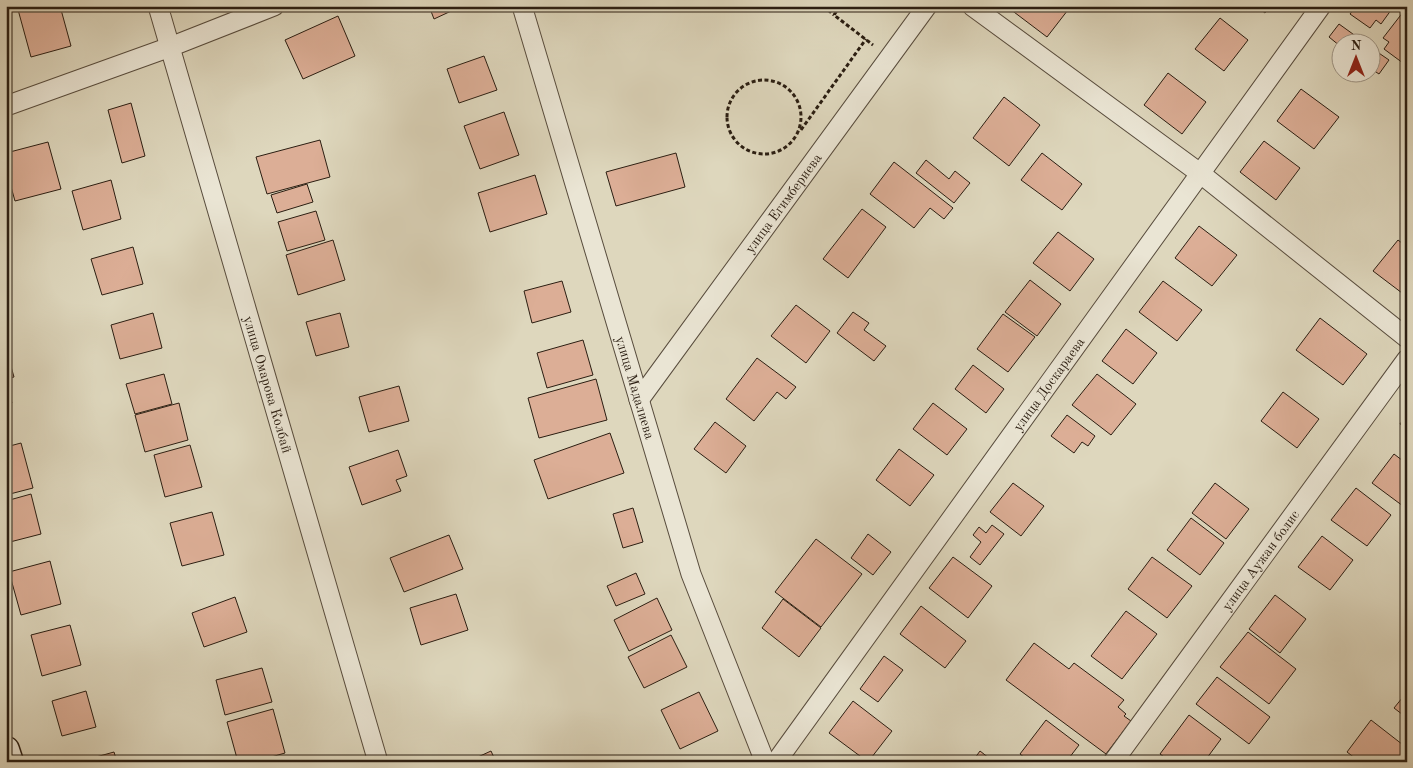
<svg xmlns="http://www.w3.org/2000/svg" width="1413" height="768" font-family="'Old Standard TT',serif">
  <style>
    .building { fill: #dcae96; stroke: #2b1e12 }
    .lines { fill: none; stroke-linecap: round; stroke-linejoin: round }
    .minor-casing { stroke: #584c3d; stroke-width: 21 }
    .secondary-casing { stroke: #2b1e12; stroke-width: 29 }
    .path { stroke: #2b1e12; stroke-width: 3; stroke-dasharray: 4 2.5; stroke-linecap: butt }
    .minor { stroke: #eae5d4; stroke-width: 19 }
    .secondary { stroke: #eae5d4; stroke-width: 26 }
    .labels { text-anchor: middle; stroke-width: 4; stroke-linejoin: round; paint-order: stroke }
    .street-label { font-size: 14px; fill: #2b1e12; stroke: #eae5d4 }
  </style>
  <rect width="100%" height="100%" fill="#ded7bd"/>
  <filter id="stains"><feTurbulence type="fractalNoise" baseFrequency=".004" numOctaves="4"/><feColorMatrix values="0 0 0 0 .2 0 0 0 0 .09 0 0 0 0 .02 0 0 0 .5 -.17"/></filter>
  <radialGradient id="worn" r=".72"><stop offset=".6" stop-color="#630" stop-opacity="0"/><stop offset="1" stop-color="#630" stop-opacity=".3"/></radialGradient>
  <path class="building" d="M17,6h43l11,40 -40,11z
    M429,6h33l-28,13z
    M1006,6h65l-24,31z
    M1256,6h15l-6,7z
    M1356,6h38l-13,18 -5,-4 -6,8 -20,-14z
    M1407,7v59l-23,-17 5,-7 -6,-4z
    M338,16l17,40 -52,23 -18,-39z
    M1220,18l28,22 -24,31 -29,-22z
    M1339,24l25,18h-24v4l-11,-9z
    M1370,47l19,13 -10,14 -9,-6z
    M484,56l13,34 -38,13 -12,-34z
    M1168,73l38,29 -24,32 -38,-29z
    M1301,89l38,28 -25,32 -37,-28z
    M1004,97l36,28 -31,41 -36,-28z
    M131,103l14,53 -23,7 -14,-53z
    M504,112l15,43 -39,14 -16,-43z
    M320,140l10,37 -63,17 -11,-37z
    M1264,141l36,27 -24,32 -36,-28z
    M48,142l13,47 -46,12 -9,-32v-16z
    M676,153l9,34 -69,19 -10,-34z
    M1042,153l40,31 -20,26 -41,-30z
    M926,160l23,19 6,-8 15,12 -16,20 -38,-30z
    M894,162l59,46 -9,11 -14,-11 -16,20 -44,-34z
    M535,175l12,39 -57,18 -12,-39z
    M111,180l10,39 -38,11 -11,-39z
    M307,184l6,18 -36,11 -6,-18z
    M862,209l24,18 -38,51 -25,-19z
    M316,211l9,29 -38,11 -9,-29z
    M1407,217v12l-6,-5z
    M1199,226l38,29 -25,31 -37,-28z
    M1058,232l36,27 -24,32 -37,-28z
    M333,240l12,40 -47,15 -12,-40z
    M1398,240l9,7 -1,49 -33,-25z
    M133,247l10,37 -41,11 -11,-36z
    M1030,280l31,24 -24,32 -32,-24z
    M562,281l9,31 -39,11 -8,-32z
    M1163,281l39,29 -25,31 -38,-29z
    M796,305l34,26 -24,32 -35,-27z
    M853,312l16,11 -5,7 22,16 -12,15 -37,-28z
    M153,313l9,35 -42,11 -9,-34z
    M340,313l9,34 -33,9 -10,-34z
    M1003,314l32,23 -27,35 -31,-23z
    M1320,318l47,36 -24,31 -47,-35z
    M1126,329l31,24 -24,31 -31,-23z
    M583,340l10,35 -46,13 -10,-35z
    M6,349l8,28 -8,2z
    M757,358l39,29 -10,12 -9,-7 -23,29 -28,-22z
    M973,365l31,24 -18,24 -31,-24z
    M164,374l8,30 -37,10 -9,-30z
    M1097,374l39,30 -25,31 -39,-30z
    M596,379l11,41 -68,18 -11,-40z
    M6,383l6,20 -6,2z
    M399,386l10,35 -40,11 -10,-35z
    M1283,392l36,27 -22,29 -36,-27z
    M179,403l9,37 -43,12 -10,-37z
    M933,403l34,26 -20,26 -34,-26z
    M1407,414v15l-7,-5z
    M1067,415l28,21 -7,10 -6,-4 -8,11 -23,-17z
    M715,422l31,24 -20,27 -32,-24z
    M610,433l14,40 -76,26 -14,-39z
    M21,443l12,45 -27,7v-48z
    M190,445l12,42 -37,10 -11,-42z
    M899,449l35,26 -24,31 -34,-26z
    M398,450l9,26 -11,4 5,11 -39,14 -13,-38z
    M1394,454l13,10v45l-35,-26z
    M1013,483l31,23 -23,30 -31,-24z
    M1215,483l34,26 -23,30 -34,-26z
    M1356,488l35,27 -24,31 -36,-26z
    M31,494l10,40 -35,9v-42z
    M633,508l10,34 -20,6 -10,-34z
    M212,512l12,43 -42,11 -12,-43z
    M1191,518l33,25 -24,32 -33,-25z
    M992,525l12,9 -24,31 -10,-8 11,-15 -8,-7 6,-8 7,6z
    M868,534l23,18 -18,23 -22,-17z
    M449,535l14,34 -59,23 -14,-34z
    M1322,536l31,24 -23,30 -32,-23z
    M816,539l46,35 -41,53 -46,-35z
    M953,557l39,29 -24,32 -39,-30z
    M1152,557l40,29 -25,32 -39,-29z
    M50,561l11,43 -40,11 -12,-43z
    M636,573l9,21 -29,12 -9,-20z
    M456,594l12,36 -47,15 -11,-37z
    M1275,595l31,24 -26,34 -31,-24z
    M235,597l12,35 -43,15 -12,-34z
    M657,598l15,32 -43,21 -15,-31z
    M783,599l38,29 -22,29 -37,-29z
    M921,606l45,35 -21,27 -45,-34z
    M1126,611l31,23 -35,45 -31,-23z
    M70,625l11,40 -39,11 -11,-41z
    M1248,632l48,37 -27,35 -49,-37z
    M671,635l16,32 -43,21 -16,-31z
    M1034,643l35,26 5,-6 50,37 -6,7 8,7 -2,2 7,5 -25,33 -100,-74z
    M884,656l19,14 -25,32 -18,-13z
    M262,668l10,34 -47,13 -9,-35z
    M1217,677l53,40 -21,27 -53,-40z
    M86,691l10,36 -34,9 -10,-35z
    M699,692l19,39 -38,18 -19,-39z
    M1407,692v26l-13,-10z
    M853,701l39,30 -24,31 -39,-29z
    M273,709l12,44 -31,9h-16l-11,-40z
    M1189,715l32,24 -17,23h-33l-11,-8z
    M1046,720l33,25 -13,17h-36l-10,-8z
    M1371,720l36,28v14h-47l-13,-10z
    M491,751l5,11h-29z
    M980,751l14,11h-22z
    M114,752l3,10h-39z"/>
  <g class="lines">
    <defs>
      <g id="minor">
        <path id="s1" d="M158,6l220,756"/>
        <path id="s2" d="M522,6l169,568 74,188"/>
        <path d="M972,6l229,168 206,164"/>
        <path d="M6,106l164,-59 104,-41"/>
        <path id="s3" d="M639,400l288,-394"/>
        <path id="s4" d="M776,762l545,-756"/>
        <path id="s5" d="M1113,762l294,-403"/>
      </g>
      <path id="secondary" d="M6,750l4,12"/>
    </defs>
    <use href="#minor" class="minor-casing"/>
    <use href="#secondary" class="secondary-casing"/>
    <path class="path" d="M823,6l11,9
      M840,6l-6,9 39,30
      M727 117a37 37 0 1 1 74 0a37 37 0 1 1-74 0Z
      M801,130l65,-91"/>
    <use href="#minor" class="minor"/>
    <use href="#secondary" class="secondary"/>
  </g>
  <g class="labels">
    <g class="street-label">
      <text dy="5" stroke="none"><textPath href="#s3" startOffset="244">улица Егимбериева</textPath></text>
      <text dy="5" stroke="none"><textPath href="#s1" startOffset="394">улица Омарова Колбай</textPath></text>
      <text dy="5" stroke="none"><textPath href="#s4" startOffset="466">улица Доскараева</textPath></text>
      <text dy="5" stroke="none"><textPath href="#s2" startOffset="398">улица Мадалиева</textPath></text>
      <text dy="5" stroke="none"><textPath href="#s5" startOffset="250">улица Аужан болис</textPath></text>
    </g>
  </g>
  <rect width="1413" height="768" fill="none" stroke="#ded7bd" stroke-width="25"/>
  <rect x="8" y="8" width="1398" height="753" fill="none" stroke="#2b1e12" stroke-width="2.5"/>
  <rect x="12" y="12" width="1388" height="743" fill="none" stroke="#2b1e12"/>
  <g transform="translate(1356 58)"><circle r="24" fill="#eae5d4" stroke="#9e9586"/>
  <path d="M0-4L9 19L0 12L-9 19Z" fill="#8f2418"/>
  <text y="-8" font-size="14" font-weight="bold" text-anchor="middle" fill="#2b1e12">N</text>
  </g>
  <rect width="100%" height="100%" filter="url(#stains)"/>
  <rect width="100%" height="100%" fill="url(#worn)"/>
</svg>
